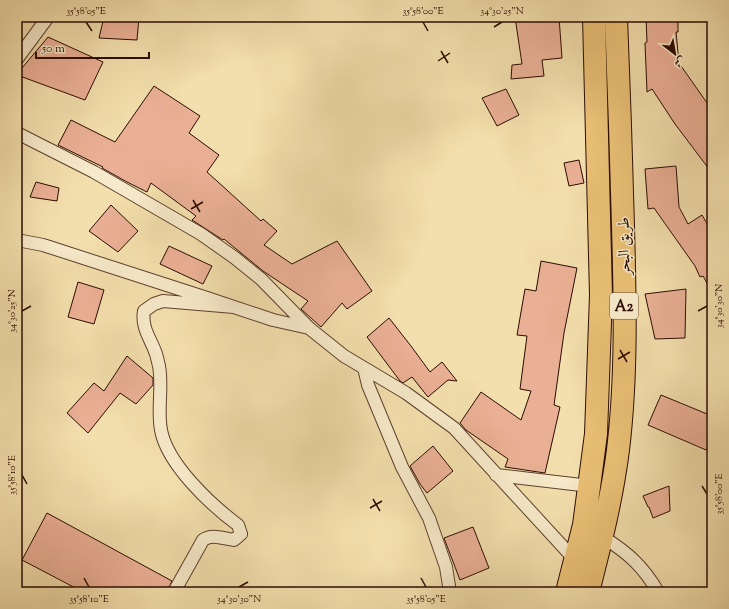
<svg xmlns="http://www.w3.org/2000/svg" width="729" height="609" font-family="'Sorts Mill Goudy',Amiri,serif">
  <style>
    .building { fill: #eab095; stroke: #2b0b02 }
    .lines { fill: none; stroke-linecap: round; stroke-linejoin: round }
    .street-casing { stroke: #5d402d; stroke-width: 14 }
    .highway-casing { stroke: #2b0b02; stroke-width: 24 }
    .street { stroke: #f7eaca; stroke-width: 12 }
    .highway { stroke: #eac076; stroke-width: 22 }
    .ticks { fill: none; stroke: #2b0b02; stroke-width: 1.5 }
    .labels { text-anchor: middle; stroke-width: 3; stroke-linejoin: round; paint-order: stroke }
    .shield { fill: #f7eaca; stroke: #684e3e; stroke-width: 1 }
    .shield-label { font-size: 15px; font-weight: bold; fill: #2b0b02 }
    .street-label { font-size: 16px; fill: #2b0b02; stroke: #f7eaca }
    .neatline { fill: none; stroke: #2b0b02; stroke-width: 1.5 }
    .ticks-label { font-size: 10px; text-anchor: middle; fill: #2b0b02 }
  </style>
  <rect width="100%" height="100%" fill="#f3dfad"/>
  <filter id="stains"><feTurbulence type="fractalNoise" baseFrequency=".005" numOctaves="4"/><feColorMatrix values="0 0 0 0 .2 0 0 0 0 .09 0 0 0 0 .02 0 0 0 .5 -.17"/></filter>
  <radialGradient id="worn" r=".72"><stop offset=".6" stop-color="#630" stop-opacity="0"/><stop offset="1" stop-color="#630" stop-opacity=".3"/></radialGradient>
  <path class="building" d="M104,17h35l-2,23 -38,-2z
    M515,17h44l3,41 -20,2 2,16 -33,3 1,-14 10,-1z
    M646,17h32v15h-2l3,31 33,47v63l-37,-49 -23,-35 -5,3 -2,-49 2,-1z
    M48,37l55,25 -18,38 -68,-25v-1z
    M154,86l46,30 -11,17 30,22 -12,17 54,49 2,-2 14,12 -13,14 28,19 45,-23 35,50 -25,18 -5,-6 -21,24 -20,-18 7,-8 -45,-30 -39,-32 -1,1 -31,-20 4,-4 -45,-33 -4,9 -20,-10 -25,-14 1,-1 -45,-22 13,-25 44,22z
    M506,89l13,26 -22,11 -15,-28z
    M579,160l5,23 -15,3 -5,-23z
    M676,166l3,41 9,17 14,-9 10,17v60l-9,-16 -3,1 -5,-11 -41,-58 -6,1 -3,-40z
    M36,182l23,6 -2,13 -27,-4z
    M111,205l27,26 -20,21 -29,-21z
    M169,246l43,20 -9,18 -43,-20z
    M541,261l36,7 -13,65 -10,72 6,2 -15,66 -40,-6 3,-8 -42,-29 -6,-7 21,-31 40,28 10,-29 -11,-2 7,-53 -10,-1 8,-46 11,2z
    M78,282l26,8 -10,34 -26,-7z
    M686,289l-1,49 -30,1 -10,-45z
    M389,318l22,28 19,26 12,-10 15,19 -9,-1 -20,17 -16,-20 -9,6 -3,-2 -33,-44z
    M127,356l26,22v7l-17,19 -16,-11 -32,40 -21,-20 27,-30 10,8z
    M661,395l51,21v20l-6,14 -58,-25z
    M433,446l20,25 -26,22 -7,-9 -10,-18z
    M669,486l1,25 -17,7 -4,-11h-1l-5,-11z
    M47,513l125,68 -5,11h-84l-61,-32z
    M473,527l16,41 -29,12 -16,-42z"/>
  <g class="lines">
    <defs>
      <path id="street" d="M17,59l31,-42
        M17,133l77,39 107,62 34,24 26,21 48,49 35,28 62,37 48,35 122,133
        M17,240l26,5 164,53 66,22 36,8
        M364,368l4,17 34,82 27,51 17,49 4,25
        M496,475l94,11
        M603,537c25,16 40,29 55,55
        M174,592l29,-52c9,-7 21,-1 31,0l7,-6 -3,-9c-27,-20 -71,-61 -77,-95 -4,-21 2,-43 -2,-64 -1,-4 -2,-9 -3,-12 -5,-15 -15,-26 -12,-43l10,-7 9,-3 71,6"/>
      <path id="highway" d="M567,592l17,-67 12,-91 5,-139 -7,-278
        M588,592c12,-47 24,-94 30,-142 9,-74 7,-150 5,-224 -2,-70 -4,-139 -7,-209"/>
    </defs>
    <use href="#street" class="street-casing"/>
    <use href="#highway" class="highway-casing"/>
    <use href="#street" class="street"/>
    <use href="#highway" class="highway"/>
  </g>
  <path class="ticks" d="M86,22l6,9M423,22l5,9M494,27l8,-5M441,51l7,12M438,61l12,-8M193,200l7,12M191,209l12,-7M22,311l9,-5M698,311l9,-5M620,350l7,12M618,359l12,-7M22,475l5,9M702,486l5,8M373,499l7,12M370,508l12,-7M84,578l5,9M421,578l5,9M239,587l9,-5"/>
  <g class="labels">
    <rect class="shield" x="610" y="293" width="28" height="26" rx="3"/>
    <g class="shield-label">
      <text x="624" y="311">A2</text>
    </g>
    <g class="street-label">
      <text transform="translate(623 246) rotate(-91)" y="6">طريق البحر</text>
    </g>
  </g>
  <rect width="729" height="609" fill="none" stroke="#f3dfad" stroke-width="44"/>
  <g transform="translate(675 54) rotate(149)" stroke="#f7eaca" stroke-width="3" paint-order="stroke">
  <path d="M0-3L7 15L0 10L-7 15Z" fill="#2b0b02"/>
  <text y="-6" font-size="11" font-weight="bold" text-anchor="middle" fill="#2b0b02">ش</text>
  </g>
  <path d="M36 52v6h113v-6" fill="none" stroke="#2b0b02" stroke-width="2"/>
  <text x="42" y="52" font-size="12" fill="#2b0b02" stroke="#f7eaca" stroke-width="3" paint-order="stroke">50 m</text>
  <rect x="22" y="22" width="685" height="565" class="neatline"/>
  <g class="ticks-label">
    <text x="86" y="14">35°58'05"E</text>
    <text x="423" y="14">35°58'00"E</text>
    <text x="502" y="14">34°30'25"N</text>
    <text transform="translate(718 306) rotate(-90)" y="4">34°30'30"N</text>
    <text transform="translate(11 311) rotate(-90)" y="4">34°30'25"N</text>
    <text transform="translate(11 475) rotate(-90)" y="4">35°58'10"E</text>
    <text transform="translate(718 494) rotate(-90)" y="4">35°58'00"E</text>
    <text x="89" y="602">35°58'10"E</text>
    <text x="239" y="602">34°30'30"N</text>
    <text x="426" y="602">35°58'05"E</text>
  </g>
  <rect width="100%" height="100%" filter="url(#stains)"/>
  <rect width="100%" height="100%" fill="url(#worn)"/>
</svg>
